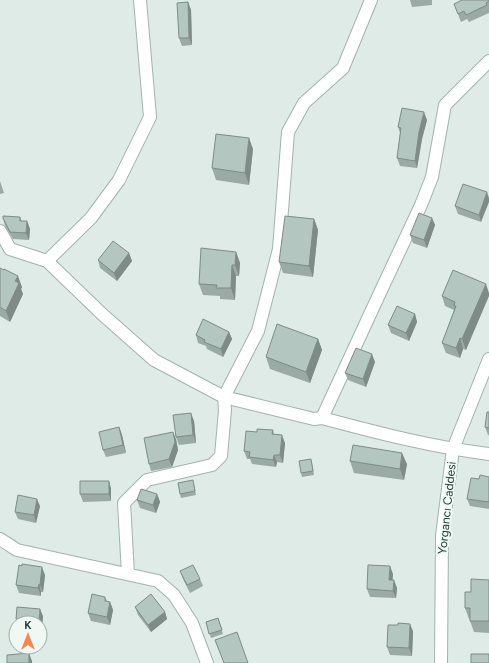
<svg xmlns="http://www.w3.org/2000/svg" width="489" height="663" font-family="Figtree,sans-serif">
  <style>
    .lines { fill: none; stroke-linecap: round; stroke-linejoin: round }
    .minor-casing { stroke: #a2b3af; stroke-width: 14 }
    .tertiary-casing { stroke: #a2b3af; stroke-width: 14 }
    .minor { stroke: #fff; stroke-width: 12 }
    .tertiary { stroke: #fff; stroke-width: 12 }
    .wall { fill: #9baaa5 }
    .shaded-wall { fill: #7e8b86 }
    .building { fill: #b4c6c0; stroke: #7e8b86 }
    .labels { text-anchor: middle; stroke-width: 4; stroke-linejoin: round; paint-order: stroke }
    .street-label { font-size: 12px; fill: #1f3c37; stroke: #f0f8f4 }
  </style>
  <rect width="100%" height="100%" fill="#dfebe7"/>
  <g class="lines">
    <defs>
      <path id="minor" d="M371,0l-28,68 -39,35 -16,29 -9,117 -21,82 -34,66 90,22 8,-1 56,-121 43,-92 11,-28 13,-72 44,-44
        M0,231l10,18 37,12
        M322,418c56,15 110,29 167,36
        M0,539l17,11 141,31 16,14 18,28 15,40
        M128,574l-4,-71 23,-23 65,-15 9,-9 4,-46 -1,-13 -70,-37 -52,-46 -55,-53 44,-43 28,-38 31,-63 -10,-117"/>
      <path id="tertiary" d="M441,663l1,-127 11,-87 36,-90"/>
    </defs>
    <use href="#minor" class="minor-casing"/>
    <use href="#tertiary" class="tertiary-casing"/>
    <use href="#minor" class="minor"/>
    <use href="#tertiary" class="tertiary"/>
  </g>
  <path class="wall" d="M410,0h22v5l-20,2z
    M489,0v13l-20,9 -2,-3 -6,3 -7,-18z
    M188,2l3,8 1,35 -10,1 -3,-8z
    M427,120l-5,19 -5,29 -17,-2 -3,-8 3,-25 -2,-6z
    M253,149l-4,36 -33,-5 -4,-12z
    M0,181l4,12 -4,1z
    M487,192l-6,30 -23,-8 -3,-8z
    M20,217l2,4h5l3,8 -1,11 -16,-1 -8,-13 -2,-8z
    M432,218l3,7 -8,23 -14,-5 -3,-8z
    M314,219l4,11 -5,47 -30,-4 -4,-11z
    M236,252l4,11 -1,13h-3l-1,24 -15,-1v-3l-17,-1 -4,-11z
    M129,253l3,8 -15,20 -17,-13 -2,-8z
    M0,269l22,18 -1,2 2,5 -13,28 -10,-6z
    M486,284l-20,66 -3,-1 -3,9 -14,-5 -4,-10 12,-33 -9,-4 -3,-10z
    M415,314l2,8 -8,19 -18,-8 -3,-8z
    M229,332l3,7 -9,18 -16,-8 -1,-3 -8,-3 -2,-8z
    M318,339l4,11 -12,33 -40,-14 -4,-12z
    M375,362l-9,25 -18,-7 -3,-7z
    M489,412v23h-1l-3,-8z
    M194,421l2,22 -17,2 -3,-8z
    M119,427l3,8 4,18 -20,4 -3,-7z
    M273,430l1,4 11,9 -2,20 -6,-1 -1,5 -24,-3 -2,-5h-3l-3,-8 13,-19z
    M176,439l2,11 -6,17 -21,4 -2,-7z
    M350,461l57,3 -3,16 -50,-7z
    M312,463l2,12 -12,2 -1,-4z
    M489,477v32l-19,-3 -3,-7 12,-20z
    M194,484l2,11 -15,3 -1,-4z
    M111,488v13l-28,1 -3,-8z
    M157,494l3,8 -4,11 -16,-5 -3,-8z
    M40,506l-4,17 -18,-4 -3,-7z
    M180,571l20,8 3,7 -13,7 -7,-14z
    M393,574l-1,6 5,8 -1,10 -26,-1 -3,-8z
    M45,575l-2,17h-2v4l-22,-3 -3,-8z
    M489,580v53l-15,-1 -4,-11v-2h-1l-4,-11 6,-16z
    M105,597l2,4 3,1 3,8 -3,15 -19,-4 -3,-8z
    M135,607l30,5 2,7 -16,13 -13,-17z
    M43,616l-1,13 -2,-1v-5h-22l-2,-4z
    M218,618l5,16 -12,4 -5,-16z
    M413,631l-1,25 -22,-1 -3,-8z"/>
  <path class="shaded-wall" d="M188,2l3,8 1,35 -3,-7z
    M424,112l3,8 -5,19 -5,29 -2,-7 4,-29z
    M249,138l4,11 -4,36 -4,-12z
    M487,192l2,6v4l-8,20 -2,-7z
    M432,218l3,7 -8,23 -3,-8z
    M314,219l4,11 -5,47 -4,-11z
    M27,221l3,8 -1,11 -3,-7z
    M236,252l4,11 -1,13 -4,-11z
    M129,253l3,8 -15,20 -3,-8z
    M232,265l4,11 -1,24 -4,-12z
    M18,276l4,11 -1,2 2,5 -13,28 -4,-11 9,-30z
    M486,284l3,9v3l-23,54 -4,-11z
    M415,314l2,8 -8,19 -3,-8z
    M229,332l3,7 -9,18 -2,-8z
    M460,338l3,11 -3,9 -4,-10z
    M318,339l4,11 -12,33 -4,-11z
    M372,354l3,8 -9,25 -3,-8z
    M191,413l3,8 2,22 -3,-8z
    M119,427l3,8 4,18 -3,-8z
    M173,432l3,7 2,11 -6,17 -3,-8z
    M282,435l3,8 -2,20 -3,-8z
    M402,453l5,11 -3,16 -4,-11z
    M274,455l3,7 -1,5 -3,-7z
    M109,481l2,7v13l-2,-7z
    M157,494l3,8 -4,11 -3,-8z
    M37,499l3,7 -4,17 -2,-8z
    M390,566l3,8 -1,14 -3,-8z
    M42,567l3,8 -2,17 -3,-7z
    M394,580l3,8 -1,10 -3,-7z
    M39,584l2,8v4l-3,-8z
    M110,602l3,8 -3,15 -3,-8z
    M40,609l3,7 -1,13 -3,-8z
    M165,612l2,7 -16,13 -3,-7z
    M410,624l3,7 -1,25 -3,-8z
    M29,653l3,8v2h-3z"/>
  <path class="building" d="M462,0h27v1l-3,2 1,2 -21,10 -2,-4 -6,3 -4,-10z
    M188,2l1,36h-10l-2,-35z
    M402,108l22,4 -5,20 -4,29 -18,-3 4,-30 -3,-1z
    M216,134l33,4 -4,35 -33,-5z
    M463,184l24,8 -8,23 -24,-9z
    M419,213l13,5 -8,22 -14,-5z
    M3,216l17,1v4h7l-1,12 -16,-1 -7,-14z
    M285,216l29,3 -5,47 -30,-4z
    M113,241l16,12 -15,20 -16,-13z
    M201,248l35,4 -1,13h-3l-1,23h-15l1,-3 -18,-1z
    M0,268l4,2v-1l14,7 -3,5 4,2 -13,28 -6,-4z
    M453,270l33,14 -24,55 -2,-1 -4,10 -14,-5 14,-37h-2l1,-4 -13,-6z
    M397,306l18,8 -9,19 -18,-8z
    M203,319l26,13 -8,17 -17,-7 1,-2 -9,-5z
    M277,324l41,15 -12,33 -40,-15z
    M356,348l16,6 -9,25 -18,-6z
    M487,412h2v16l-4,-1z
    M191,413l2,22 -17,2 -3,-22z
    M119,427l4,18 -20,5 -4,-18z
    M257,429l16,1 -1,4 10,1 -2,20h-6l-1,5 -24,-3 1,-5 -6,-1 2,-20 11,1z
    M173,432l2,10 -6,17 -20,5 -5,-26z
    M353,445l49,8 -2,16 -50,-8z
    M311,459l2,12 -12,2 -2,-12z
    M480,475l9,2v25l-22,-3 4,-21 8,1z
    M193,480l2,11 -15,3 -2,-11z
    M80,481h29v13h-29z
    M141,489l16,5 -4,11 -16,-5z
    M18,495l19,4 -3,16 -19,-3z
    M22,564l20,3 -2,18 -1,-1 -1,4 -22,-3 3,-20 3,1z
    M193,565l7,14 -13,6 -7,-14z
    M368,565l22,1 -1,14h5l-1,11 -26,-2z
    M471,579l18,1v41h-19v-13h-5v-16h6z
    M92,594l13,3v4l5,1 -3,15 -19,-4z
    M151,594l14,18 -17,13 -13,-18z
    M17,607l23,2 -1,12 -23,-2z
    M218,618l4,12 -13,4 -3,-12z
    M398,623l12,1 -1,24 -22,-1 1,-22h10z
    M237,632l11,31h-24l-9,-23z
    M29,653v10h-22v-8z
    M471,654h18v9h-18z"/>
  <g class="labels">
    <g class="street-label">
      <text transform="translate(447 508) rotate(-84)" y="4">Yorgancı Caddesi</text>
    </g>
  </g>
  <g transform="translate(28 635)"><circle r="19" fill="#f0f8f4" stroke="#9cada8"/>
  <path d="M0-3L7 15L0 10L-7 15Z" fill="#fa854e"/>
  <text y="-6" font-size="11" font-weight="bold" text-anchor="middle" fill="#1f3c37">K</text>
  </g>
</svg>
